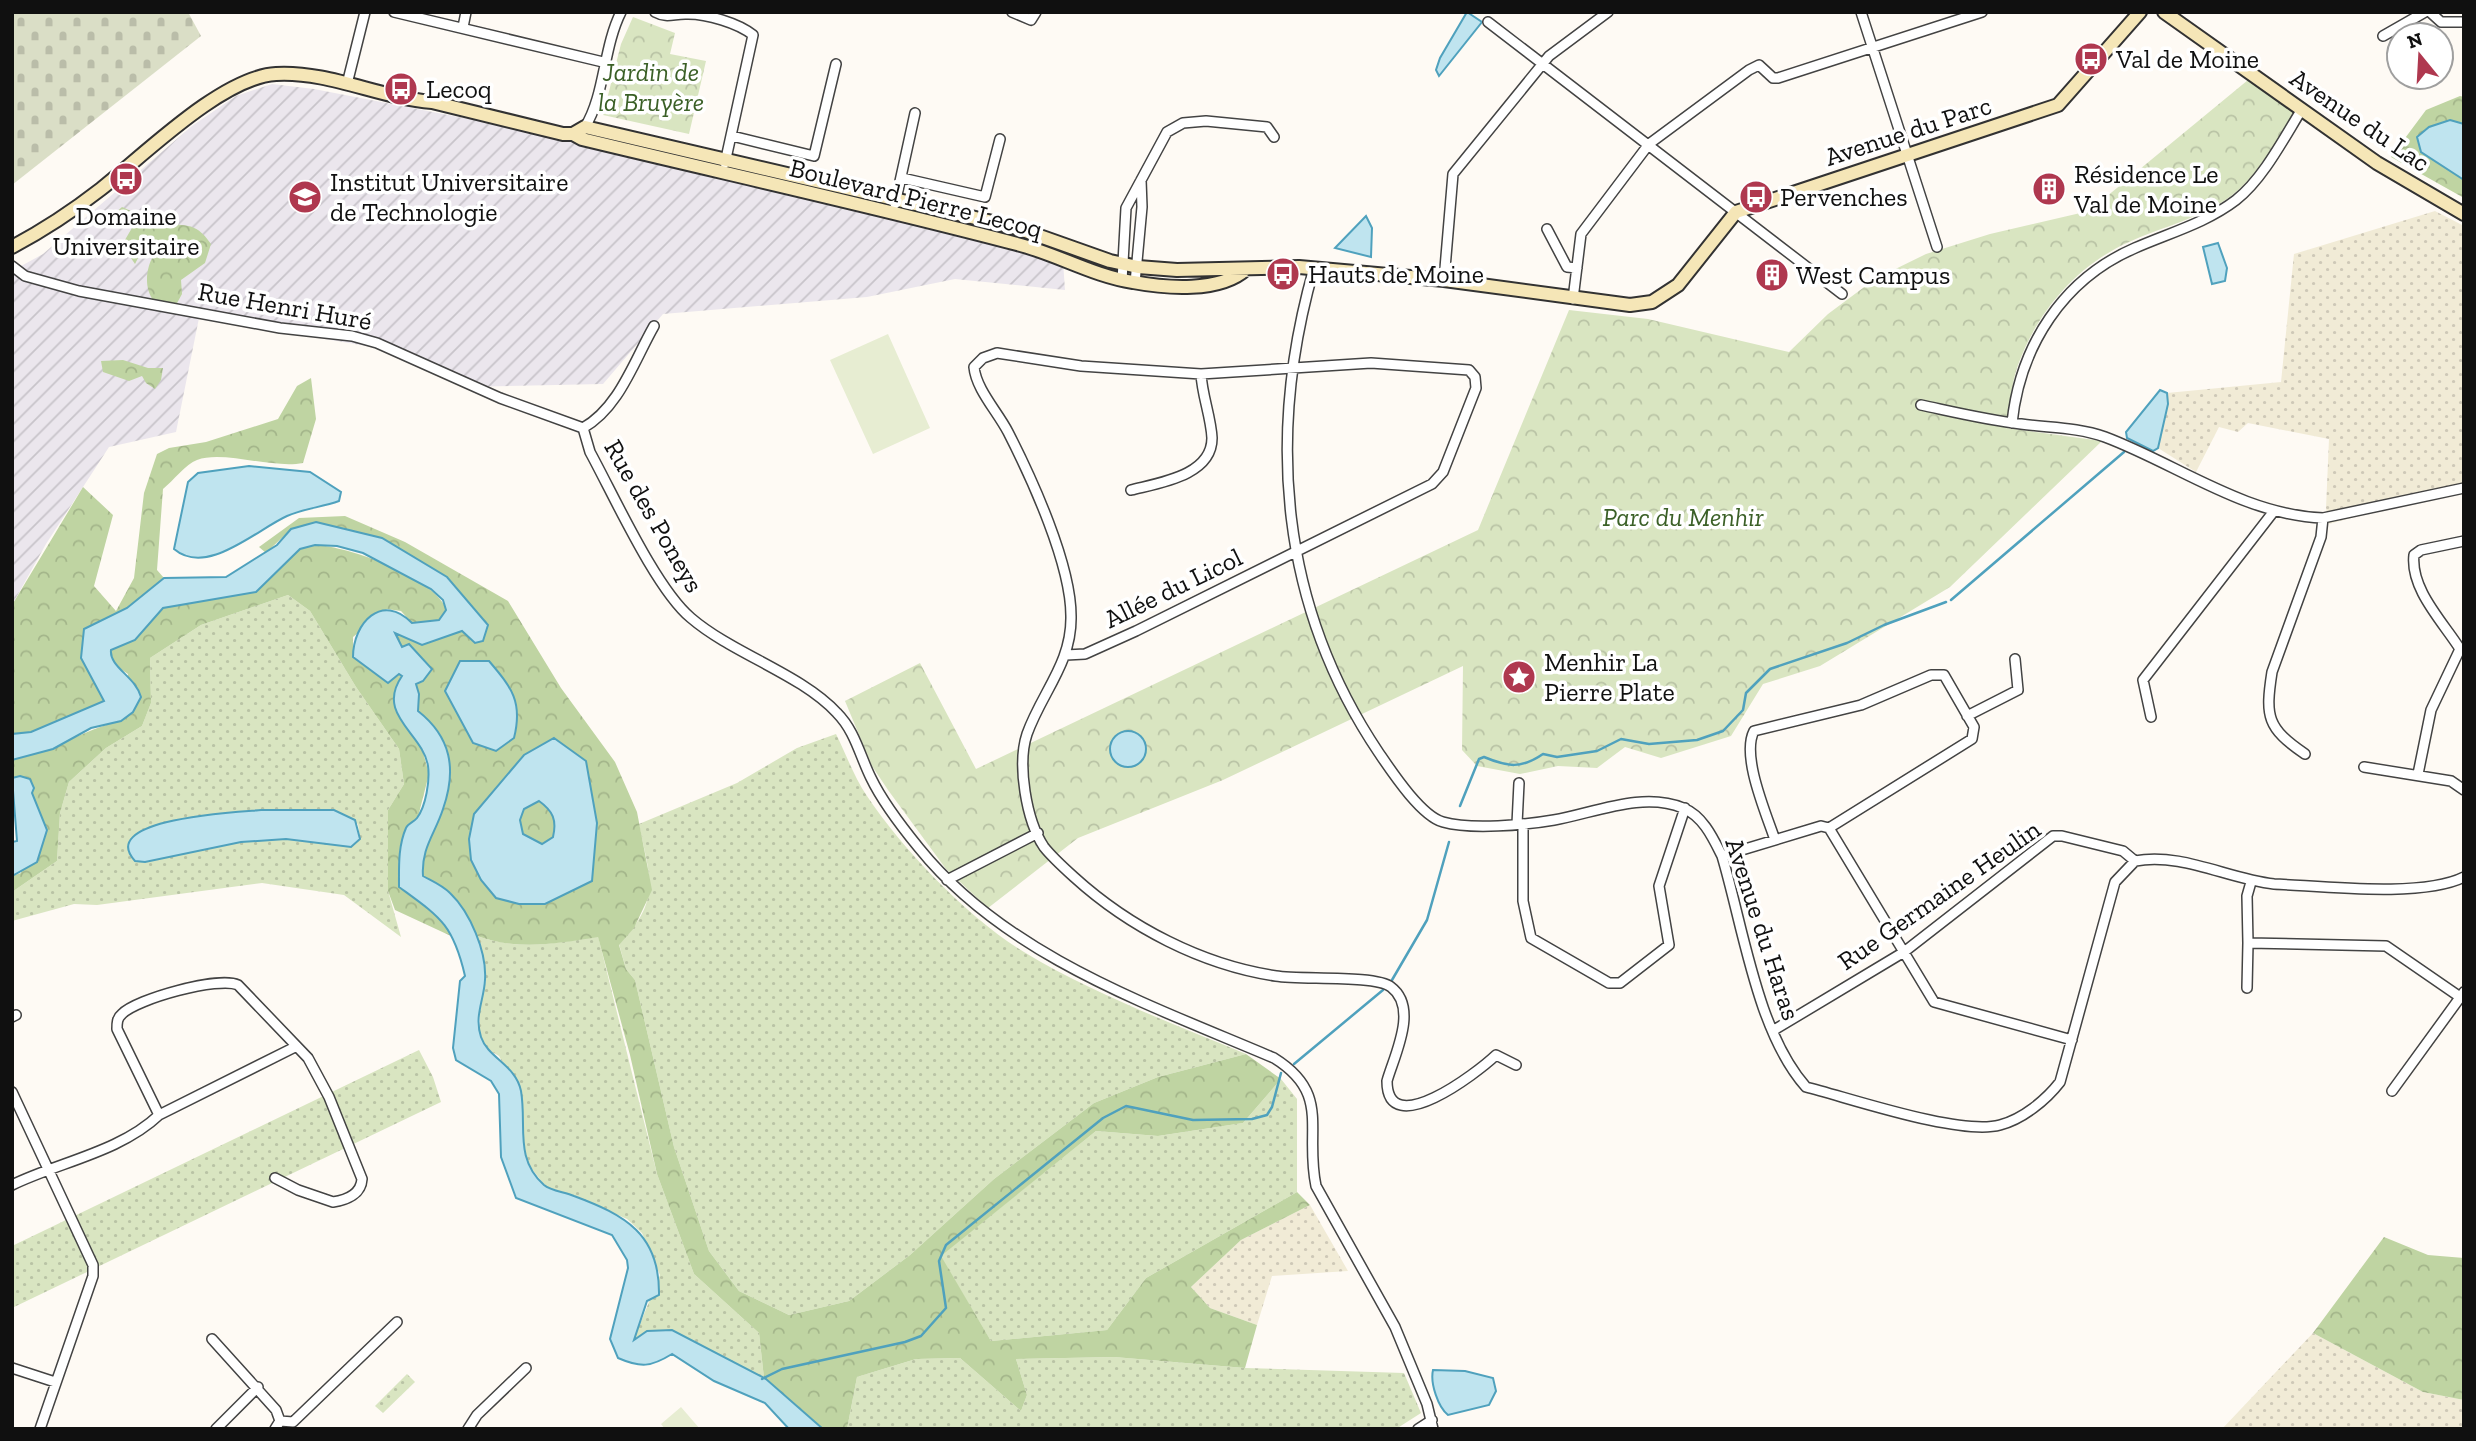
<svg xmlns="http://www.w3.org/2000/svg" width="2476" height="1441" font-family="'Zilla Slab',serif">
  <style>
    .industrial { fill: url(#industrial-furrows) }
    .farmland { fill: url(#farmland-dots) }
    .grass { fill: url(#grass-dots); fill-rule: evenodd }
    .forest { fill: url(#forest-crowns); fill-rule: evenodd }
    .cemetery { fill: url(#cemetery-stones) }
    .park { fill: url(#park-crowns) }
    .pitch { fill: #e7edd2 }
    .water { fill: #bfe4ef; stroke: #4fa1bd; stroke-width: 2; fill-rule: evenodd }
    .lines { fill: none; stroke-linecap: round; stroke-linejoin: round }
    .stream { stroke: #4fa1bd; stroke-width: 2.5 }
    .street-casing { stroke: #434343; stroke-width: 12 }
    .secondary-casing { stroke: #323232; stroke-width: 16 }
    .street { stroke: #fff; stroke-width: 9 }
    .secondary { stroke: #f5e6b7; stroke-width: 12 }
    .labels { text-anchor: middle; stroke-width: 7; stroke-linejoin: round; paint-order: stroke }
    .poi-label { font-size: 26px; fill: #101010; stroke: #fff; text-anchor: start }
    .park-label { font-size: 26px; font-style: italic; fill: #3b6027; stroke: #fff }
    .street-label { font-size: 26px; fill: #101010; stroke: #fff }
  </style>
  <defs>
    <pattern id="industrial-furrows" width="10" height="10" patternUnits="userSpaceOnUse" patternTransform="scale(1.75)"><rect width="10" height="10" fill="#ebe6ed"/><path d="M-1 1l2-2M0 10L10 0M9 11l2-2" fill="none" stroke="#c8c4ca"/></pattern>
    <pattern id="farmland-dots" width="8" height="8" patternUnits="userSpaceOnUse" patternTransform="scale(1.75)"><rect width="8" height="8" fill="#f1ebd6"/><path d="M2 2h.1M6 6h.1" fill="none" stroke="#cec8b7" stroke-width="1.8" stroke-linecap="round"/></pattern>
    <pattern id="grass-dots" width="8" height="8" patternUnits="userSpaceOnUse" patternTransform="scale(1.75)"><rect width="8" height="8" fill="#d9e5c1"/><path d="M2 2h.1M6 6h.1" fill="none" stroke="#b9c3a5" stroke-width="1.8" stroke-linecap="round"/></pattern>
    <pattern id="forest-crowns" width="20" height="18" patternUnits="userSpaceOnUse" patternTransform="scale(1.75)"><rect width="20" height="18" fill="#bfd4a2"/><path d="M2 6a3 3 0 1 1 6 0M12 15a3 3 0 1 1 6 0" fill="none" stroke="#a3b58a"/></pattern>
    <pattern id="cemetery-stones" width="16" height="16" patternUnits="userSpaceOnUse" patternTransform="scale(1.75)"><rect width="16" height="16" fill="#dadec6"/><path d="M2 7V4a2 2 0 0 1 4 0v3zM10 15v-3a2 2 0 0 1 4 0v3z" fill="#babda9"/></pattern>
    <pattern id="park-crowns" width="20" height="18" patternUnits="userSpaceOnUse" patternTransform="scale(1.75)"><rect width="20" height="18" fill="#d9e5c1"/><path d="M2 6a3 3 0 1 1 6 0M12 15a3 3 0 1 1 6 0" fill="none" stroke="#b9c3a5"/></pattern>
  </defs>
  <rect width="100%" height="100%" fill="#fefaf4"/>
  <path class="industrial" d="M272,84l42,5 424,82 324,76 3,43 -110,-11 -88,18 -204,17 -60,70 -140,3 -60,-35 -204,-34 -23,114 -67,15 -63,97 -34,61v-334l31,-17 149,-128 44,-30z"/>
  <path class="farmland" d="M2435,211l29,15v261l-135,37 -3,-16 3,-69 -81,-16 -10,9 -19,-5 -23,45 -38,-24 10,-44 -1,-11 114,-11 13,-128z
    M1310,1205l38,66 -76,5 -15,49 -47,-17 -19,-21 50,-47z
    M2313,1333l110,59 41,8v29h-242z"/>
  <path class="grass" d="M288,595l22,16 46,76 43,62 5,35 -16,26v81l13,46 -57,-42 -82,-12 -165,22 -23,-1 -62,17v-29l45,-31 3,-48 9,-31 37,-34 36,-22 9,-23 -1,-45 51,-33zM261,810h73l24,14 2,15 -9,8 -65,-8 -45,3 -96,20 -3,-32 44,-12z
    M836,734c10,20 18,43 31,62 35,53 102,123 157,156 69,42 148,71 222,102l-88,23 -64,26 -100,76 -84,76 -61,46 -60,14 -50,-24 -30,-40 -35,-104 -39,-167 -9,-11 -7,-25c43,-45 31,-65 20,-120l98,-41 60,-35z
    M474,935c43,16 80,9 124,1l59,238 37,100 65,59 5,45 -92,-48 -25,1 -14,10 27,-66 -18,-42 -15,-14 -52,-23 -29,-9 -21,-27 -4,-63 -22,-41 -12,-7 -7,-15v-31l6,-22 -5,-31z
    M419,1050l14,27 8,25 -429,206v-62z
    M1281,1079l16,20v93l-151,86 -39,52 -116,11 -51,-85 156,-125 62,5 85,-13z
    M1114,1357l131,11 159,5 17,40 -25,16h-549l10,-52 59,-18 44,-1 61,53 6,-16 -11,-36z
    M407,1374l8,8 -32,31 -8,-7z"/>
  <path class="forest" d="M2460,96l4,1v27l-14,-4 -21,7 35,53v18l-73,-41 35,-47z
    M122,207c12,5 24,12 37,15 25,6 35,-3 52,22l-6,19 -24,17 1,14 -6,11 -23,-5c-9,-13 -7,-31 0,-44l-12,-4 -6,12 -13,-19 14,-24 -23,-6z
    M123,360l25,8h15l-2,12 -6,9 -9,-6 -4,-7 -13,5 -26,-9 -2,-11z
    M311,378l5,41 -13,44c-31,6 -80,-13 -106,-3 -11,4 -24,21 -34,29l-6,81 7,8 -37,30 -43,22 -3,28 23,43 -73,31 -19,2v-129l71,-118 30,28 -19,71 22,25 18,-33 10,-85 13,-39 12,-6 37,-6 72,-23 19,-33z
    M345,516l60,26 103,59 53,87 54,74 22,50 15,78 -18,38 -15,17 7,24 9,11 39,167 35,104 30,40 50,24 60,-14 61,-46 84,-76 100,-76 64,-26 88,-23 35,25 -38,44 -85,13 -62,-5 -155,125 50,85 116,-11 39,-52 151,-86 13,13 -69,35 -50,47 19,21 47,17 -12,43 -131,-11 -98,2 11,36 -6,16 -61,-53 -44,1 -59,18 -10,52h-24l-59,-51 -5,-45 -65,-59 -37,-100 -27,-119 -32,-118c-44,7 -81,14 -124,-2l-23,-42 -28,-17 -1,-18 21,-48 7,-48 -32,-51 1,-17 -24,-61 27,12 40,-14 21,10 -83,-90 -18,-13 -91,-9 -25,24 -7,-6 40,-29zM524,755l68,126 -118,-67z
    M315,545c33,1 122,33 132,66l-8,9 -27,3 -11,-12 -14,-2 -34,28v20l35,26 12,-9 2,2 27,98 -11,43 -19,42 48,67 4,10 -56,-26 -7,-19v-81l16,-26 -5,-35 -43,-62 -46,-76 -22,-16 -87,30 -51,33 1,45 -9,23 -36,22 -37,34 -9,31 -3,48 -45,31v-16l9,-3 -1,-97 -8,2v-18c41,-8 69,-30 109,-39l7,-47c-10,-7 -19,-11 -17,-24l24,-10 28,-32 93,-16 44,-43z
    M539,801c14,11 18,19 14,36l-11,7 -10,-2 -9,-8 -3,-14 4,-11z
    M2384,1237l44,18 36,3v142l-41,-8 -110,-59z"/>
  <path class="cemetery" d="M12,12h176l13,24 -189,149z"/>
  <path class="park" d="M633,17l42,16 -5,21 36,7 -17,73 -86,-19 18,-71z
    M2248,80l48,32c-19,27 -38,64 -65,84 -30,22 -69,31 -102,46 -52,23 -92,70 -111,123 -7,19 -8,43 -12,63l96,13 -152,146 -130,79 -57,18 -32,52 -70,22 -36,-11 -28,21 -39,-2 -38,8 -43,-8 -15,-16 1,-84 -240,114 -145,58 -90,70 -42,-39 -58,-79 -16,-24 -27,-65 75,-38 56,106 502,-239 91,-220 79,9 141,33 39,-38 47,-35 51,-25 64,-20 99,-23z"/>
  <path class="pitch" d="M888,334l42,94 -57,26 -43,-94z
    M681,1407l19,22h-35l-4,-5z"/>
  <path class="water" d="M1467,12l15,10 -43,54 -3,-6 4,-12z
    M2450,120l14,4v56l-43,-28 -4,-15 12,-10z
    M1366,216l6,12 -1,29 -36,-9z
    M2218,243l9,25 -2,13 -13,3 -9,-37z
    M2160,390l7,3 1,11 -10,44 -5,3 -26,-13 -1,-6z
    M249,466l61,6 31,20 -2,9c-17,6 -36,8 -52,15 -31,14 -80,61 -113,33l14,-67 10,-9z
    M316,522l66,16 65,39 41,48 -5,16 -8,2 -13,-12 -40,14 -27,-12 7,14 7,-3 23,25 -9,12 -7,3 3,10 -1,17c33,26 39,58 25,98 -8,25 -22,39 -20,67 9,5 19,9 27,17 20,19 37,59 35,87 -1,20 -11,36 -4,57 7,21 35,28 40,54 6,35 -7,67 23,94 7,6 21,7 30,11 51,19 86,38 85,99l-12,6 -13,39 13,-9 25,-1 94,49 57,50h-34l-24,-26 -51,-22 -42,-27c-21,13 -31,14 -54,4l-8,-19 18,-71 -1,-8 -15,-25 -96,-37 -15,-41 -2,-63 -8,-13 -35,-21 -3,-12 7,-67 5,-5c-12,-52 -25,-59 -66,-89 0,-20 -1,-41 7,-59 2,-5 8,-6 11,-10 9,-12 13,-38 11,-52 -5,-33 -53,-51 -26,-90l-3,-2 -11,9 -35,-26c0,-34 29,-65 59,-34l27,-3 7,-10 -3,-10 -12,-11 -68,-36 -26,-7 -22,-1 -15,4 -44,43 -93,16 -28,32 -24,10c-2,17 25,27 30,47l-8,15 -12,9 -30,7 -38,21 -41,11v-26l19,-2 73,-31 -23,-43 3,-29 43,-21 37,-30 62,-1 51,-32 14,-16z
    M460,661h29c23,27 34,41 25,77l-18,13 -23,-8 -28,-52z
    M1110 749a18 18 0 1 1 36 0a18 18 0 1 1-36 0Z
    M554,738l32,23 11,62 -5,58 -47,23h-26l-23,-6 -15,-18 -10,-20 -2,-21 5,-25 50,-59zM539,801c14,10 18,19 14,36l-11,7 -19,-10 -3,-14 4,-11z
    M20,776l10,3 4,9 -2,5 15,37 -10,32 -25,14v-34l5,-1 -5,-63z
    M261,810h73l21,10 5,19 -9,8 -65,-8 -45,3 -96,20 -10,-1c-40,-43 106,-49 126,-51z
    M1433,1370l32,1 28,7 3,13 -7,14 -41,10c-10,-8 -18,-32 -15,-45z"/>
  <g class="lines">
    <path class="stream" d="M1951,600l173,-148
      M1460,806l19,-47 5,-2c24,10 37,12 59,-3l14,3 40,-6 24,-12 28,5 48,-4 26,-9 20,-21 3,-17 24,-24 77,-26 37,-18 62,-23
      M1392,980l35,-60 22,-78
      M1294,1064l89,-74
      M762,1379l20,-10 123,-27 16,-6 25,-28 -7,-47 7,-16 157,-127 23,-12 67,14 59,-1 15,-4 5,-8 9,-34"/>
    <defs>
      <path id="street" d="M394,12l209,50
        M655,12c13,7 19,1 33,2 19,0 50,9 65,21l-28,128
        M1012,12l19,8 5,-8
        M1861,12l76,235
        M2430,12l11,10h23
        M1488,22l354,272
        M463,27l3,-15
        M2383,36l42,-24
        M347,84l18,-72
        M585,127c20,-32 18,-79 36,-115
        M732,136l82,20 22,-92
        M902,178l83,19 15,-58
        M895,204l20,-91
        M1547,229l20,38 10,1
        M12,266l13,10 54,15 201,37 72,8 25,7 123,55 83,30
        M1314,268c-48,168 -34,338 65,485 13,19 42,63 64,69 28,8 82,3 111,-2 40,-7 89,-29 129,-12 20,8 30,30 39,48 21,70 35,176 84,231 44,11 154,49 194,38 23,-6 46,-25 60,-43l55,-200 20,-21c46,-9 93,18 139,23 48,2 148,14 190,-7
        M1444,280l9,-106 96,-118 59,-44
        M1122,281l4,-73 41,-76 16,-9 23,-2 61,6 7,10
        M1135,283l7,-76 -1,-27
        M1573,299l8,-65 68,-90 100,-74 10,-5 14,13h5l204,-66
        M1921,405c33,7 66,15 100,19 28,4 56,3 84,13 72,27 139,78 218,81l141,-30
        M2012,423c8,-77 51,-144 123,-175 34,-15 71,-25 101,-48 27,-21 48,-62 66,-91
        M583,428l7,24c24,44 66,137 101,166 42,36 110,56 146,95 18,18 23,43 34,65 12,25 30,48 48,70 87,108 231,157 355,210 58,36 30,72 42,128l79,141 32,77 6,25
        M583,428c36,-20 51,-67 71,-102
        M1131,490c27,-7 81,-14 81,-52 -1,-21 -10,-43 -11,-64
        M2460,649c-17,-27 -50,-60 -46,-94l7,-5 43,-9
        M1066,655l19,-1 51,-23 296,-147 11,-12 33,-84 -1,-11 -6,-7 -98,-7 -170,11 -120,-8 -84,-13 -14,5 -9,9c2,22 23,44 34,65 24,47 63,132 63,184 1,47 -29,76 -44,118 -10,30 -1,86 17,113 8,10 20,21 30,30 55,50 128,88 202,99 24,4 100,-1 115,11 28,21 3,69 -4,94 0,61 90,-8 109,-26l20,10
        M1967,716l51,-26 -3,-31
        M2151,717l-8,-37 131,-169
        M2305,754c-38,-26 -40,-37 -33,-82l49,-135 2,-19
        M2364,767l87,14 13,9
        M2418,774l13,-64 29,-61 4,-1
        M1517,824l2,-41
        M1523,824v77l8,37 78,45h11l49,-38 -10,-59 26,-78
        M1775,840c-9,-27 -34,-84 -21,-109l107,-26 70,-30h13l30,52 -2,12 -143,89
        M1722,856l99,-30 8,2 105,174 138,38
        M947,880l91,-47
        M2251,882l-4,14 1,47 138,3 74,51
        M2247,988l1,-45
        M12,1017l4,-2
        M1774,1030l130,-78 149,-116h9l61,15 12,10
        M2392,1091l72,-99
        M12,1092l81,173v11l-53,153
        M159,1115l-42,-86c0,-6 0,-11 5,-15 14,-15 97,-38 116,-29l70,73 21,39 33,82c-1,15 -15,21 -29,23l-35,-12 -23,-12
        M12,1185c47,-23 108,-33 147,-70l136,-68
        M212,1339l64,71 4,11 -5,8
        M12,1368l43,14
        M280,1421l13,1 104,-100
        M216,1429l42,-42
        M468,1429l9,-14 49,-47
        M1418,1429l14,-9"/>
      <path id="secondary" d="M2164,12l213,151 87,51
        M573,134l9,5c145,35 291,67 435,105 40,10 76,32 116,38 32,6 87,11 113,-13
        M12,247c30,-16 62,-37 89,-58 43,-34 121,-112 175,-115 53,-3 104,24 156,28l131,32h10l12,-7 429,100 96,34 28,6 39,3 122,-3 145,13 186,25 22,-3 26,-17 58,-73 322,-107 82,-93"/>
    </defs>
    <use href="#street" class="street-casing"/>
    <use href="#secondary" class="secondary-casing"/>
    <use href="#street" class="street"/>
    <use href="#secondary" class="secondary"/>
  </g>
  <defs>
    <symbol id="bus-disc" viewBox="-11 -11 22 22"><circle r="9.5" fill="#af384f" stroke="#fff"/><path d="M-5-6H5V4H4V6H2V4H-2V6H-4V4H-5ZM-3.5-4V0h7V-4ZM-3.5 1.2v1.5H-2V1.2ZM2 1.2v1.5H3.5V1.2Z" fill="#fff"/></symbol>
    <symbol id="building-disc" viewBox="-11 -11 22 22"><circle r="9.5" fill="#af384f" stroke="#fff"/><path d="M-4-6H4V6H1V3H-1V6H-4ZM-2.5-4.3h1.7v1.8h-1.7ZM.8-4.3h1.7v1.8H.8ZM-2.5-1h1.7V.8h-1.7ZM.8-1h1.7V.8H.8Z" fill="#fff"/></symbol>
    <symbol id="university-disc" viewBox="-11 -11 22 22"><circle r="9.5" fill="#af384f" stroke="#fff"/><path d="M0-5L7-2L0 1L-7-2ZM-4 1L0 2.5L4 1V4Q0 6-4 4Z" fill="#fff"/></symbol>
    <symbol id="sight-disc" viewBox="-11 -11 22 22"><circle r="9.5" fill="#af384f" stroke="#fff"/><path d="M0-6L1.8-2.2L6-1.7L2.9 1.2L3.7 5.4L0 3.3L-3.7 5.4L-2.9 1.2L-6-1.7L-1.8-2.2Z" fill="#fff"/></symbol>
  </defs>
  <g fill-rule="evenodd">
    <use href="#bus-disc" x="2072" y="40" width="38" height="38"/>
    <use href="#bus-disc" x="382" y="70" width="38" height="38"/>
    <use href="#bus-disc" x="107" y="160" width="38" height="38"/>
    <use href="#building-disc" x="2030" y="170" width="38" height="38"/>
    <use href="#university-disc" x="286" y="178" width="38" height="38"/>
    <use href="#bus-disc" x="1737" y="178" width="38" height="38"/>
    <use href="#bus-disc" x="1264" y="255" width="38" height="38"/>
    <use href="#building-disc" x="1753" y="256" width="38" height="38"/>
    <use href="#sight-disc" x="1500" y="658" width="38" height="38"/>
  </g>
  <g class="labels">
    <g class="poi-label">
      <text x="2116" y="68">Val de Moine</text>
      <text x="426" y="98">Lecoq</text>
      <text x="2074" y="183">Résidence Le<tspan x="2074" dy="30">Val de Moine</tspan></text>
      <text x="330" y="191">Institut Universitaire<tspan x="330" dy="30">de Technologie</tspan></text>
      <text x="1780" y="206">Pervenches</text>
      <text x="126" y="225" text-anchor="middle">Domaine<tspan x="126" dy="30">Universitaire</tspan></text>
      <text x="1308" y="283">Hauts de Moine</text>
      <text x="1796" y="284">West Campus</text>
      <text x="1544" y="671">Menhir La<tspan x="1544" dy="30">Pierre Plate</tspan></text>
    </g>
    <g class="park-label">
      <text x="651" y="81">Jardin de<tspan x="651" dy="30">la Bruyère</tspan></text>
      <text x="1683" y="526">Parc du Menhir</text>
    </g>
    <g class="street-label">
      <text transform="translate(2360 120) rotate(34)" y="9">Avenue du Lac</text>
      <text transform="translate(1908 131) rotate(-18)" y="9">Avenue du Parc</text>
      <text transform="translate(916 198) rotate(14)" y="9">Boulevard Pierre Lecoq</text>
      <text transform="translate(285 306) rotate(10)" y="9">Rue Henri Huré</text>
      <text transform="translate(654 516) rotate(60)" y="9">Rue des Poneys</text>
      <text transform="translate(1173 588) rotate(-26)" y="9">Allée du Licol</text>
      <text transform="translate(1939 895) rotate(-35)" y="9">Rue Germaine Heulin</text>
      <text transform="translate(1763 929) rotate(72)" y="9">Avenue du Haras</text>
    </g>
  </g>
  <rect width="2476" height="1441" fill="none" stroke="#101010" stroke-width="28"/>
  <g transform="translate(2420 56) rotate(342)"><circle r="33" fill="#ffffff" stroke="#9f9f9f" stroke-width="2"/>
  <path d="M0-5L12 26L0 18L-12 26Z" fill="#af384f"/>
  <text y="-10" font-size="19" font-weight="bold" text-anchor="middle" fill="#101010">N</text>
  </g>
</svg>
